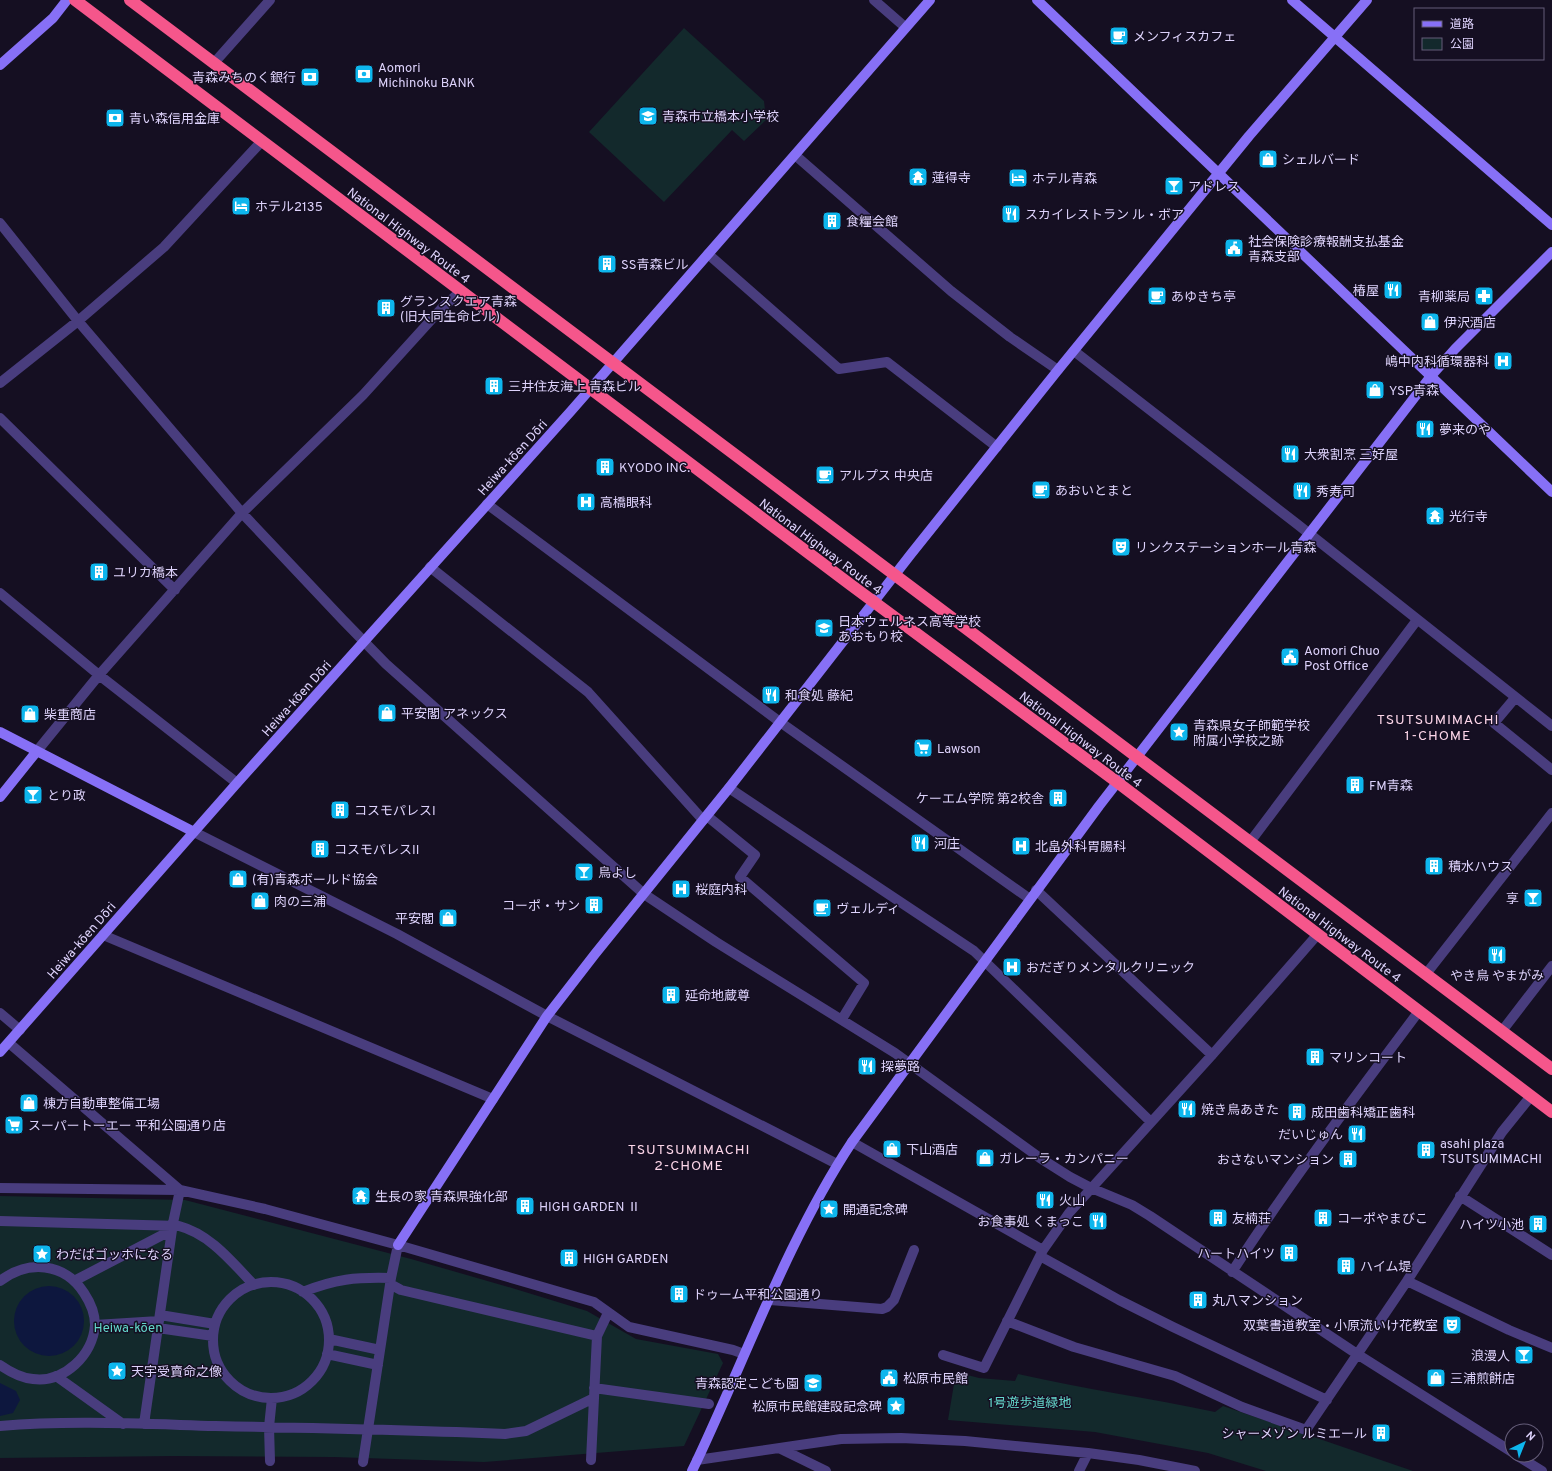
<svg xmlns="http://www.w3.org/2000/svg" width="1552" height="1471" font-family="Overpass,'Noto Sans JP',sans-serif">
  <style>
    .green { fill: #13292c }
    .water { fill: #0d173e }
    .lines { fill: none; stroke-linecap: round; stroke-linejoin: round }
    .lane { stroke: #493d7e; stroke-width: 10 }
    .street { stroke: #493d7e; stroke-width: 10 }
    .secondary { stroke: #8770f6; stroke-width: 10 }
    .highway { stroke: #f5568b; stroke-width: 12 }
    .labels { text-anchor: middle; stroke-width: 3; stroke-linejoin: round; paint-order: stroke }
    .poi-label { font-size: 13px; fill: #ded3fc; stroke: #150f22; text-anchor: start }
    .street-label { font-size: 13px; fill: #ded3fc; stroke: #150f22 }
    .park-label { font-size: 13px; fill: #64d8cc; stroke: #150f22 }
    .neighbourhood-label { font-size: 14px; letter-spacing: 1px; fill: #fcd5e8; stroke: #150f22 }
  </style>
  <rect width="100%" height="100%" fill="#150f22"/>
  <path class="green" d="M684,28l80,73 2,19 -22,21 -12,-11 -68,72 -75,-70z
    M0,1196l185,4 226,59 101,29 75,23 49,28 82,15 5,9 -39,83 -200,16 -150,-5 -161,-1 -173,2z
    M956,1372l23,6 36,3 3,-7c65,15 132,24 197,38l8,-6 190,65h-147l-58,-18 -113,-21 -147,-12z"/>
  <path class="water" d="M14 1321a35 35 0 1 1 70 0a35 35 0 1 1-70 0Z
    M0,1383l16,8 4,9 -7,13 -13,3z"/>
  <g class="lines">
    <path class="lane" d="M1250,842l167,-222"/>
    <path class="street" d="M874,0l31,27
      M214,63l56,-63
      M795,155l156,136 59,46 48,33
      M0,223l78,98 164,192 101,107 43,44 258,230 72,48 179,111 145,105 30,19 21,11 41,17 18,11 207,138 155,98
      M708,254l131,115 48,-7 110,85
      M1074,351l223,173 255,202
      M0,383l78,-62 86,-74 98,-106
      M0,418l175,172
      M487,504l293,218 250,177
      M430,567l158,125 115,128
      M0,593l99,82 138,108
      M1515,698l-21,25 58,47
      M37,751l62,-76 143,-162 121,-118 78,-86 20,-18
      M729,788l245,163 177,171
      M707,816l48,39 -15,22 124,106 -22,36
      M194,832l203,102 150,82 290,148
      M1036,890l176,165
      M103,935l390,164
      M1426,974l126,-161
      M0,1013l20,17
      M1502,1031l50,-65
      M9,1043l171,147
      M852,1142l191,108
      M0,1188l180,2 85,19 133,36 196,57 35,25 104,23 11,4
      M1460,1196l92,59
      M0,1221l179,5c31,8 53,36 75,59
      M1040,1256l79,44 54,27 154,73
      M1232,1272c58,-90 123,-175 187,-261
      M0,1281c28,-21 64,-19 84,12 6,9 11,21 11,32 -2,30 -31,58 -62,54 -13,-1 -23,-7 -33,-14
      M74,1281l98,-51
      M1407,1281l102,49 43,18
      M213 1340a58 58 0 1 1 116 0a58 58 0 1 1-116 0Z
      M390,1284l11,6 196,46
      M303,1292c32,-13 53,-15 88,-14
      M770,1300l112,9 5,-2 7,-7 20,-50
      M160,1315l55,9
      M1007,1321l67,26 101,29 67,31 64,23 101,-149 95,-149 29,-36
      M95,1325l64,-4
      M158,1328l55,8
      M329,1339l51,11
      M327,1354l51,11
      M943,1355l41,13 59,-118 26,-37 143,-158 106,-121
      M56,1376l67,48
      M594,1388l115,16
      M144,1424l29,-201 7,-33
      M0,1426c71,-6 144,-2 215,0 97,2 193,4 290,8l21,-3 68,-33
      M781,1449l45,22
      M1516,1455l26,16
      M591,1460l6,-124 11,-23
      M697,1460l144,-21 60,-1 64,3 123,12 51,7 56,11
      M270,1461l-1,-34 3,-29
      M363,1462l28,-184 7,-33
      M1079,1471l9,-18"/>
    <path class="secondary" d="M1037,0l515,492
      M1292,0l260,225
      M0,65l53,-47 14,-18
      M0,732l194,100
      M0,797l37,-46
      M0,1052l237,-269 334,-372 359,-411
      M398,1245l149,-229 48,-62 134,-166 182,-234 147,-184 191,-234 118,-136
      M692,1471c52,-108 94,-229 160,-329l247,-336 332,-430 24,-27 97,-97"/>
    <path class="highway" d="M75,0l776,585 266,197 435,330
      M130,0l1422,1069"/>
  </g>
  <defs>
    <symbol id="cafe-square" viewBox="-11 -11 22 22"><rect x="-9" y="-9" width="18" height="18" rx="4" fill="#0eb6ed" stroke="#150f22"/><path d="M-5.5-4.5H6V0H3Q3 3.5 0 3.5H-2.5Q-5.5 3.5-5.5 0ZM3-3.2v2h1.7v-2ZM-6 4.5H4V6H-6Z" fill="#fff"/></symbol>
    <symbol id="bank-square" viewBox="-11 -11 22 22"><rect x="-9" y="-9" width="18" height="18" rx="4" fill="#0eb6ed" stroke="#150f22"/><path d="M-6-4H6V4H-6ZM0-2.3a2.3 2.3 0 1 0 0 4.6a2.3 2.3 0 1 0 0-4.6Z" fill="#fff"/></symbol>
    <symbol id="school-square" viewBox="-11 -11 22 22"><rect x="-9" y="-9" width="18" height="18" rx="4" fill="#0eb6ed" stroke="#150f22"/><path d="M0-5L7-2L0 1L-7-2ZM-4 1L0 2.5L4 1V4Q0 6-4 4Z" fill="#fff"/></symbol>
    <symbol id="shop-square" viewBox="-11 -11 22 22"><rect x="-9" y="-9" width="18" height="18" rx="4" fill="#0eb6ed" stroke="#150f22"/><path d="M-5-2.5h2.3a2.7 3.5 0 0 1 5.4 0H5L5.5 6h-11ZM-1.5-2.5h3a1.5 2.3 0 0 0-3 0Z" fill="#fff"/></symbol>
    <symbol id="temple-square" viewBox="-11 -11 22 22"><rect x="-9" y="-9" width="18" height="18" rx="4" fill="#0eb6ed" stroke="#150f22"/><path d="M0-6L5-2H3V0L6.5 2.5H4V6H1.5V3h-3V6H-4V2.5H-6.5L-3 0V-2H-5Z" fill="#fff"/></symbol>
    <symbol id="hotel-square" viewBox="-11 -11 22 22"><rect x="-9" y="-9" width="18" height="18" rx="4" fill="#0eb6ed" stroke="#150f22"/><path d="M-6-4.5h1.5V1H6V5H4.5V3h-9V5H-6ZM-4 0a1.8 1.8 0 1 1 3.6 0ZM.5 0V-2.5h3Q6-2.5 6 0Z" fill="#fff"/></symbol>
    <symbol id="bar-square" viewBox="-11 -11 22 22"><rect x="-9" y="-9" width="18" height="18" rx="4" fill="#0eb6ed" stroke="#150f22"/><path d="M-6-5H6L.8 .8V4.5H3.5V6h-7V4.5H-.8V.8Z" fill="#fff"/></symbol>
    <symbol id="restaurant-square" viewBox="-11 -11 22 22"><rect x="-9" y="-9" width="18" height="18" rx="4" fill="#0eb6ed" stroke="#150f22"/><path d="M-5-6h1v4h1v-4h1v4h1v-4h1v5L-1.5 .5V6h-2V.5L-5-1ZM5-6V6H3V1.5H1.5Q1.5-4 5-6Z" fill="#fff"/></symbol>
    <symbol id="building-square" viewBox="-11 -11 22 22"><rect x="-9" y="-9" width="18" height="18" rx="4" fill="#0eb6ed" stroke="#150f22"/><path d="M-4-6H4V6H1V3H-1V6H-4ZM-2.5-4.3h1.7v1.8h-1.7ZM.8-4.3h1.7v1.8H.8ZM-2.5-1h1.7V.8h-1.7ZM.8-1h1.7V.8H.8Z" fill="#fff"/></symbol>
    <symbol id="civic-square" viewBox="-11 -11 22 22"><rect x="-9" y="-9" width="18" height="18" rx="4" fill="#0eb6ed" stroke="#150f22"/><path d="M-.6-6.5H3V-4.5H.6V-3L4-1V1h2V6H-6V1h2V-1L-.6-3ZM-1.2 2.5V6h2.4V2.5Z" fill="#fff"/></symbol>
    <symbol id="pharmacy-square" viewBox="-11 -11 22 22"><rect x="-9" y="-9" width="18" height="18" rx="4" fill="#0eb6ed" stroke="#150f22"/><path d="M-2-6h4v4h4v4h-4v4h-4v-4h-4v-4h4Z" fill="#fff"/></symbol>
    <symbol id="hospital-square" viewBox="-11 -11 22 22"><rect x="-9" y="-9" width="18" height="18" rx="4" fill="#0eb6ed" stroke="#150f22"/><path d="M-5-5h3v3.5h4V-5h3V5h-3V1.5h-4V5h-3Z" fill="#fff"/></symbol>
    <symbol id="theatre-square" viewBox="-11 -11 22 22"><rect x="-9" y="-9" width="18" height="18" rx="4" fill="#0eb6ed" stroke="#150f22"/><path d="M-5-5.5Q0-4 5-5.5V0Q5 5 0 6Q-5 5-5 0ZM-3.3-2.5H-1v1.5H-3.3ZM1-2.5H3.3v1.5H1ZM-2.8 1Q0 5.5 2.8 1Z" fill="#fff"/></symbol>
    <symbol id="sight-square" viewBox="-11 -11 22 22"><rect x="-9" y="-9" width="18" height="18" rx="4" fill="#0eb6ed" stroke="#150f22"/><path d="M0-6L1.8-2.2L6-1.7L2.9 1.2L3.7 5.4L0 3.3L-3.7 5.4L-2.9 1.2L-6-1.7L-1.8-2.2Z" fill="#fff"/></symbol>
    <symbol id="supermarket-square" viewBox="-11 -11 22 22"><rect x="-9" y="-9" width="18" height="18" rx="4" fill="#0eb6ed" stroke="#150f22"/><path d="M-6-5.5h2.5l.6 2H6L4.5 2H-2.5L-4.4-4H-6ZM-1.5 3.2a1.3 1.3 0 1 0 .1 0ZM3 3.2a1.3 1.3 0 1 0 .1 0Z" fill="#fff"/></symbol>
  </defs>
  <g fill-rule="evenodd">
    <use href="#cafe-square" x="1108" y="25" width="22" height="22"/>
    <use href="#bank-square" x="353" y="63" width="22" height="22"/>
    <use href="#bank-square" x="299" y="66" width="22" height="22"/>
    <use href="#school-square" x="637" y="105" width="22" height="22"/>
    <use href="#bank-square" x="104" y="107" width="22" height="22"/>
    <use href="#shop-square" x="1257" y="148" width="22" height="22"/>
    <use href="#temple-square" x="907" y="166" width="22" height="22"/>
    <use href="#hotel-square" x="1007" y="167" width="22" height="22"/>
    <use href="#bar-square" x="1163" y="175" width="22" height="22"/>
    <use href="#hotel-square" x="230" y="195" width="22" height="22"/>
    <use href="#restaurant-square" x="1000" y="203" width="22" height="22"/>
    <use href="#building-square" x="821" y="210" width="22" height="22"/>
    <use href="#civic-square" x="1223" y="237" width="22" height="22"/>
    <use href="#building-square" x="596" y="253" width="22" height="22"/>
    <use href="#restaurant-square" x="1382" y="279" width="22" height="22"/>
    <use href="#cafe-square" x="1146" y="285" width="22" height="22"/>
    <use href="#pharmacy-square" x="1473" y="285" width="22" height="22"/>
    <use href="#building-square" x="375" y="297" width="22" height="22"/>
    <use href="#shop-square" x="1419" y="311" width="22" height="22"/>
    <use href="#hospital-square" x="1492" y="350" width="22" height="22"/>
    <use href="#building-square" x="483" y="375" width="22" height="22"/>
    <use href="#shop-square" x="1364" y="379" width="22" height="22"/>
    <use href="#restaurant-square" x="1414" y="418" width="22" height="22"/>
    <use href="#restaurant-square" x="1279" y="443" width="22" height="22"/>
    <use href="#building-square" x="594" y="456" width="22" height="22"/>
    <use href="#cafe-square" x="814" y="464" width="22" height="22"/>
    <use href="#cafe-square" x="1030" y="479" width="22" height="22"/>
    <use href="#restaurant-square" x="1291" y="480" width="22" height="22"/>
    <use href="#hospital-square" x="575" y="491" width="22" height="22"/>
    <use href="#temple-square" x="1424" y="505" width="22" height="22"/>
    <use href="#theatre-square" x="1110" y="536" width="22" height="22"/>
    <use href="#building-square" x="88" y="561" width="22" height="22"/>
    <use href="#school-square" x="813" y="617" width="22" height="22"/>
    <use href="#civic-square" x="1279" y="646" width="22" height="22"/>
    <use href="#restaurant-square" x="760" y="684" width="22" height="22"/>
    <use href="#shop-square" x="376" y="702" width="22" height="22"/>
    <use href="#shop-square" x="19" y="703" width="22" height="22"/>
    <use href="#sight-square" x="1168" y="721" width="22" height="22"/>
    <use href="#supermarket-square" x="912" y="737" width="22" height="22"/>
    <use href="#building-square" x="1344" y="774" width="22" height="22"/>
    <use href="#bar-square" x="22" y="784" width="22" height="22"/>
    <use href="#building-square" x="1047" y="787" width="22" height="22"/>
    <use href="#building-square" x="329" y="799" width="22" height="22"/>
    <use href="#restaurant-square" x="909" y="832" width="22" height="22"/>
    <use href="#hospital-square" x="1010" y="835" width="22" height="22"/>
    <use href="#building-square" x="309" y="838" width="22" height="22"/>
    <use href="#building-square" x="1423" y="855" width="22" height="22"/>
    <use href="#bar-square" x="573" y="861" width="22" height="22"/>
    <use href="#shop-square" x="227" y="868" width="22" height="22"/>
    <use href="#hospital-square" x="670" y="878" width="22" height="22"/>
    <use href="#bar-square" x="1522" y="887" width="22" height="22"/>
    <use href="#shop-square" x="249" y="890" width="22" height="22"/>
    <use href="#building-square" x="583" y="894" width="22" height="22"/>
    <use href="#cafe-square" x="811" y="897" width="22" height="22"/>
    <use href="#shop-square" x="437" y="907" width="22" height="22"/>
    <use href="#restaurant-square" x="1486" y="944" width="22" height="22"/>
    <use href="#hospital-square" x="1001" y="956" width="22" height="22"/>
    <use href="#building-square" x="660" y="984" width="22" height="22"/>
    <use href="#building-square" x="1304" y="1046" width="22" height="22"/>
    <use href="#restaurant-square" x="856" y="1055" width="22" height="22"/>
    <use href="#shop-square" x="18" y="1092" width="22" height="22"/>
    <use href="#restaurant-square" x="1176" y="1098" width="22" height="22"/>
    <use href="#building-square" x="1286" y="1101" width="22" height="22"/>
    <use href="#supermarket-square" x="3" y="1114" width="22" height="22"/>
    <use href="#restaurant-square" x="1346" y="1123" width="22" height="22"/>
    <use href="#shop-square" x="881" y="1138" width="22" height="22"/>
    <use href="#building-square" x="1415" y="1139" width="22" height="22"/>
    <use href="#shop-square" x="974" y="1147" width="22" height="22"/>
    <use href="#building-square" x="1337" y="1148" width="22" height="22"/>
    <use href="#temple-square" x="350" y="1185" width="22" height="22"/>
    <use href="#restaurant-square" x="1034" y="1189" width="22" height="22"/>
    <use href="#building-square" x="514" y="1195" width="22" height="22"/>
    <use href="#sight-square" x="818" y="1198" width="22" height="22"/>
    <use href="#building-square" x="1207" y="1207" width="22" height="22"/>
    <use href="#building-square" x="1312" y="1207" width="22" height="22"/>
    <use href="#restaurant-square" x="1087" y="1210" width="22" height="22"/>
    <use href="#building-square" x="1527" y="1213" width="22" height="22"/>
    <use href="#building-square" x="1278" y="1242" width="22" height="22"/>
    <use href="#sight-square" x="31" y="1243" width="22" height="22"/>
    <use href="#building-square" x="558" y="1247" width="22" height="22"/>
    <use href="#building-square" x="1335" y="1255" width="22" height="22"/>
    <use href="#building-square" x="668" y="1283" width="22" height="22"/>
    <use href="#building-square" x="1187" y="1289" width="22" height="22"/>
    <use href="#theatre-square" x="1441" y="1314" width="22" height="22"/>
    <use href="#bar-square" x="1513" y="1344" width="22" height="22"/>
    <use href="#sight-square" x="106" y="1360" width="22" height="22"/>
    <use href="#civic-square" x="878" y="1367" width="22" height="22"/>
    <use href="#shop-square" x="1425" y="1367" width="22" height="22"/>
    <use href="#school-square" x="802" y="1372" width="22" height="22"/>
    <use href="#sight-square" x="885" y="1395" width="22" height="22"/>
    <use href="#building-square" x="1370" y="1422" width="22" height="22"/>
  </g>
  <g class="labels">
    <g class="poi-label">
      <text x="1133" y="41">メンフィスカフェ</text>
      <text x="378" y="72">Aomori<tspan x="378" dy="15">Michinoku BANK</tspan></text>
      <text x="296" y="82" text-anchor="end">青森みちのく銀行</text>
      <text x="662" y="121">青森市立橋本小学校</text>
      <text x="129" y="123">青い森信用金庫</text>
      <text x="1282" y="164">シェルバード</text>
      <text x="932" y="182">蓮得寺</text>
      <text x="1032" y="183">ホテル青森</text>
      <text x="1188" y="191">アドレス</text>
      <text x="255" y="211">ホテル2135</text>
      <text x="1025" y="219">スカイレストラン ル・ボア</text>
      <text x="846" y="226">食糧会館</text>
      <text x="1248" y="246">社会保険診療報酬支払基金<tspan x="1248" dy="15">青森支部</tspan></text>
      <text x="621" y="269">SS青森ビル</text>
      <text x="1379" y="295" text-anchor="end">椿屋</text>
      <text x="1171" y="301">あゆきち亭</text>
      <text x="1470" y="301" text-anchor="end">青柳薬局</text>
      <text x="400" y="306">グランスクエア青森<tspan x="400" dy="15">(旧大同生命ビル)</tspan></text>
      <text x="1444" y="327">伊沢酒店</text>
      <text x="1489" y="366" text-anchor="end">嶋中内科循環器科</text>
      <text x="508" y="391">三井住友海上 青森ビル</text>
      <text x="1389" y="395">YSP青森</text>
      <text x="1439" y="434">夢来のや</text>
      <text x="1304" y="459">大衆割烹 三好屋</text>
      <text x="619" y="472">KYODO INC.</text>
      <text x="839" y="480">アルプス 中央店</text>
      <text x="1055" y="495">あおいとまと</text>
      <text x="1316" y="496">秀寿司</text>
      <text x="600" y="507">高橋眼科</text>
      <text x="1449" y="521">光行寺</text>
      <text x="1135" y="552">リンクステーションホール青森</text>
      <text x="113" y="577">ユリカ橋本</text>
      <text x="838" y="626">日本ウェルネス高等学校<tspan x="838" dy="15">あおもり校</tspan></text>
      <text x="1304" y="655">Aomori Chuo<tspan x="1304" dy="15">Post Office</tspan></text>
      <text x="785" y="700">和食処 藤紀</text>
      <text x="401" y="718">平安閣 アネックス</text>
      <text x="44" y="719">柴重商店</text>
      <text x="1193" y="730">青森県女子師範学校<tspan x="1193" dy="15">附属小学校之跡</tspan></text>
      <text x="937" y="753">Lawson</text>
      <text x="1369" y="790">FM青森</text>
      <text x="47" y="800">とり政</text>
      <text x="1044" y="803" text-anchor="end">ケーエム学院 第2校舎</text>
      <text x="354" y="815">コスモパレスI</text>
      <text x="934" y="848">河庄</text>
      <text x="1035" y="851">北畠外科胃腸科</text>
      <text x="334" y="854">コスモパレスII</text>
      <text x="1448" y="871">積水ハウス</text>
      <text x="598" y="877">鳥よし</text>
      <text x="252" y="884">(有)青森ボールド協会</text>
      <text x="695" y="894">桜庭内科</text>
      <text x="1519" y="903" text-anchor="end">享</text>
      <text x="274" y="906">肉の三浦</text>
      <text x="580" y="910" text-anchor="end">コーポ・サン</text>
      <text x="836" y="913">ヴェルディ</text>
      <text x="434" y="923" text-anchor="end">平安閣</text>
      <text x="1026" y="972">おだぎりメンタルクリニック</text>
      <text x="1497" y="980" text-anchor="middle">やき鳥 やまがみ</text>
      <text x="685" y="1000">延命地蔵尊</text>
      <text x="1329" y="1062">マリンコート</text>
      <text x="881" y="1071">探夢路</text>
      <text x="43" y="1108">棟方自動車整備工場</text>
      <text x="1201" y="1114">焼き鳥あきた</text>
      <text x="1311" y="1117">成田歯科矯正歯科</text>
      <text x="28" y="1130">スーパートーエー 平和公園通り店</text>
      <text x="1343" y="1139" text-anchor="end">だいじゅん</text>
      <text x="1440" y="1148">asahi plaza<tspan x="1440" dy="15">TSUTSUMIMACHI</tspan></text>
      <text x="906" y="1154">下山酒店</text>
      <text x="999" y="1163">ガレーラ・カンパニー</text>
      <text x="1334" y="1164" text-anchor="end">おさないマンション</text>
      <text x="375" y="1201">生長の家 青森県強化部</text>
      <text x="1059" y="1205">火山</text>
      <text x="539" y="1211">HIGH GARDEN Ⅱ</text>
      <text x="843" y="1214">開通記念碑</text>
      <text x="1232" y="1223">友楠荘</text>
      <text x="1337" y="1223">コーポやまびこ</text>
      <text x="1084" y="1226" text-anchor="end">お食事処 くまっこ</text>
      <text x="1524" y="1229" text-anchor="end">ハイツ小池</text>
      <text x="1275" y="1258" text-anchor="end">ハートハイツ</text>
      <text x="56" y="1259">わだばゴッホになる</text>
      <text x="583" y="1263">HIGH GARDEN</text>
      <text x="1360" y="1271">ハイム堤</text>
      <text x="693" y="1299">ドゥーム平和公園通り</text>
      <text x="1212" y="1305">丸八マンション</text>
      <text x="1438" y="1330" text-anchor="end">双葉書道教室・小原流いけ花教室</text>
      <text x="1510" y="1360" text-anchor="end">浪漫人</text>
      <text x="131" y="1376">天宇受賣命之像</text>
      <text x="903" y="1383">松原市民館</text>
      <text x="1450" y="1383">三浦煎餅店</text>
      <text x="799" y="1388" text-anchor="end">青森認定こども園</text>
      <text x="882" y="1411" text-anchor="end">松原市民館建設記念碑</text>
      <text x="1367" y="1438" text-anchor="end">シャーメゾン ルミエール</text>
    </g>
    <g class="street-label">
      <text transform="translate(409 235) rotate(37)" y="5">National Highway Route 4</text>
      <text transform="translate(512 457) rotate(-48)" y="5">Heiwa-kōen Dōri</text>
      <text transform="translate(821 546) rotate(37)" y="5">National Highway Route 4</text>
      <text transform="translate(296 698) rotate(-48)" y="5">Heiwa-kōen Dōri</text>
      <text transform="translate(1081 739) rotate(37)" y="5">National Highway Route 4</text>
      <text transform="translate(1340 934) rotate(37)" y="5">National Highway Route 4</text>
      <text transform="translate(81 940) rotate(-49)" y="5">Heiwa-kōen Dōri</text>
    </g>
    <g class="park-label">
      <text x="128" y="1332">Heiwa-kōen</text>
      <text x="1030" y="1407">1号遊歩道緑地</text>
    </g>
    <g class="neighbourhood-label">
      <text x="1438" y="724">TSUTSUMIMACHI<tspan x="1438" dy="16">1-CHOME</tspan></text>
      <text x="689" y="1154">TSUTSUMIMACHI<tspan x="689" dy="16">2-CHOME</tspan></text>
    </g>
  </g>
  <rect x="1414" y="8" width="130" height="52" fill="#150f22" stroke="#655d79"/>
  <rect x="1422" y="21" width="20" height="6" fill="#8770f6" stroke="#655d79"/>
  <text x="1450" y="28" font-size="12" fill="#ded3fc">道路</text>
  <rect x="1422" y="38" width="20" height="12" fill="#13292c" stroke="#655d79"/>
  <text x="1450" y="48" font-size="12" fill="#ded3fc">公園</text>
  <g transform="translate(1524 1443) rotate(43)"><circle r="19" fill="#150f22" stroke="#655d79"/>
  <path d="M0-3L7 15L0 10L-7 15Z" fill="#0eb6ed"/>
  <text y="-6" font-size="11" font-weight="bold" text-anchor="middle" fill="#ded3fc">N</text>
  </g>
</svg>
